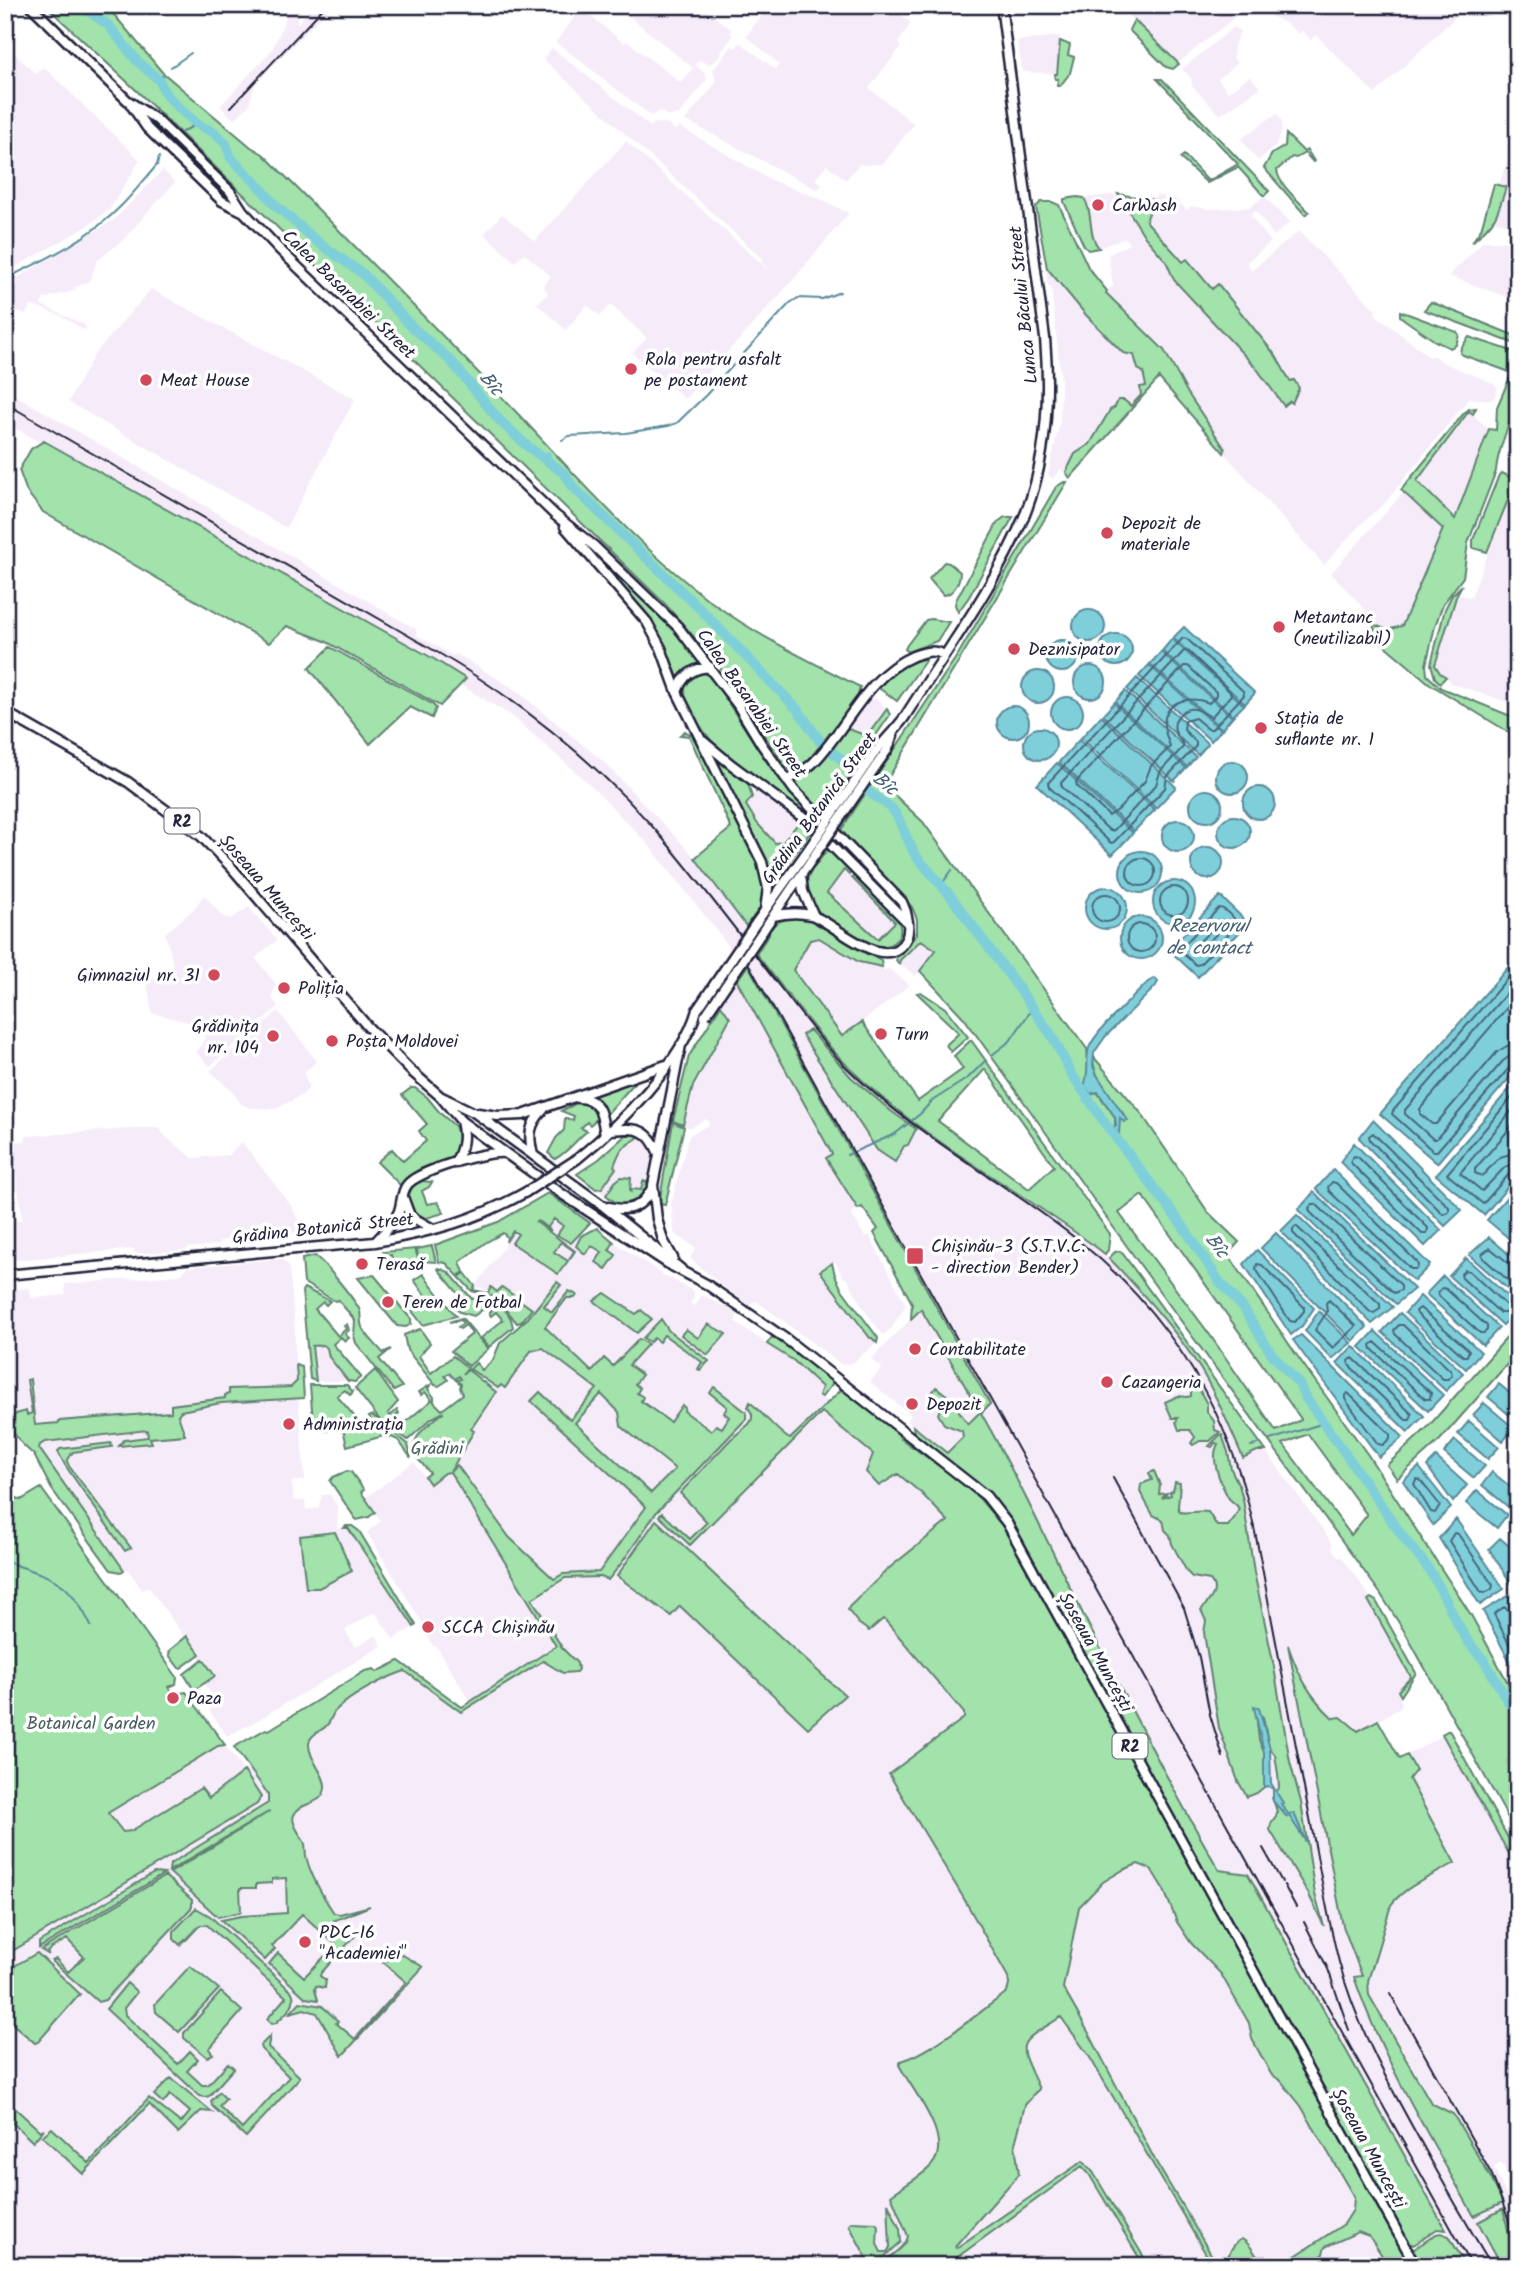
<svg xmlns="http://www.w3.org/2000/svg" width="1523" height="2271" font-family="Kalam,sans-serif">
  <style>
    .built { fill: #f6ecf9 }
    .green { fill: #a2e2ab; stroke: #628273; stroke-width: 2; fill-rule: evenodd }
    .water { fill: #7fcfda; stroke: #5a8a9a; stroke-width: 2 }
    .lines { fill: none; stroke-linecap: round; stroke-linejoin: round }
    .shore { stroke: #47677b; stroke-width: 2 }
    .stream { stroke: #5a8a9a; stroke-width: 2 }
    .canal { stroke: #7fcfda; stroke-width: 6 }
    .river { stroke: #7fcfda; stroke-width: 10 }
    .major-casing { stroke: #22223b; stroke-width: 13 }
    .major { stroke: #fff; stroke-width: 8 }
    .rail { stroke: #22223b; stroke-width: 2 }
    .major-bridge-casing { stroke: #22223b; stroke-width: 13; stroke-linecap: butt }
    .major-bridge { stroke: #fff; stroke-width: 8 }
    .poi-dot { fill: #d1495b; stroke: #fff; stroke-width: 2.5 }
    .labels { text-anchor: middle; stroke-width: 7; stroke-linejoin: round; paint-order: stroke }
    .shield { fill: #fff; stroke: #646476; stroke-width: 2 }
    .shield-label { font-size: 16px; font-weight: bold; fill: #22223b }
    .poi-label { font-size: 18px; fill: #22223b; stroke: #fff; text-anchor: start }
    .street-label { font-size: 18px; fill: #22223b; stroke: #fff }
    .park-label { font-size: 18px; fill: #485c5d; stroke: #fff }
    .water-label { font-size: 19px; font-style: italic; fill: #435f73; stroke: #fff }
  </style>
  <rect width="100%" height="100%" fill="#fff"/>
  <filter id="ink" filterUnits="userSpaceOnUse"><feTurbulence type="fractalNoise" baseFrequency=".0143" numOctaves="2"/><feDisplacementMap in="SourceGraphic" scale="14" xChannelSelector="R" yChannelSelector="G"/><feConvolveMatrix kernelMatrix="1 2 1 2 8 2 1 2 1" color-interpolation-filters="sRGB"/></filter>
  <g filter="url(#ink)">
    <path class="built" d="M289,5h7l1,19 17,-19h18l-77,79 -6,21 -15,15 -14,-14 52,-56 13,-30z
      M615,5h84l32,24 1,8 -17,24 -6,3 -10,-4 -4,5 10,8 2,6 -28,36 -3,-1 -6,3 -11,-6 -8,5 -95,-74 25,-34 43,35 3,-2 54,42 12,-15z
      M770,5h132l-3,8 12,10 -13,20 3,4 -32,41 45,36 -31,40 -20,1 -3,-2 -14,17 -19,-15 -12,14 7,5 -4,6 -133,-70 27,-32 4,-7 -3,-11 19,-24 4,2 4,-6 35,27 4,-5 -33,-28z
      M1118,5h128l-11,12 -57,46z
      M1259,5h200l4,5 -88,84 -59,-59 -5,5 -9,-9 -4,3 -9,-9 -29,-14z
      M1234,27l6,4 -6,15 -1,11 4,6 -19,16 10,13 22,-16 10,12 -40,27 -28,-29 -1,-8 -9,-9z
      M1060,36l-3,38 -34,-2 -6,-31z
      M5,40l4,3 -2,3 29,28 8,-7 96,93 -30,49 -24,18 -77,44h-4z
      M552,48l99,79 3,-4h12l9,7 5,-3 91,53 43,16 35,17 -61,73 -103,113 -53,-46 15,-15 -36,-33 -11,11 -13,-11 -21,25 -29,-26 11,-11 -5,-7 8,-10 -27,-23 -9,9 -31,-28 18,-20 33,27 91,-100 149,135 -14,-14 2,-3 -220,-200z
      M1277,113l5,9 -1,12 -6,12 -17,15 -17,-22z
      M1518,129v99l-34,-11 10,-33 5,1z
      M163,170l12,12 -52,58 -26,21 -7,20 -17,7 4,2 -34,9 -2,6 46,21 -3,4 -23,-14 -18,-7 -12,-3 -5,8 -21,-7v-27l12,-2 98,-59z
      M1118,194l48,67 8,19 83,89 27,37 15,-17 -5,-8 -3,1 -15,-26 -58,-72 -5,5 -26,-29 -4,3 -37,-42 10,-26 18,3 13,12 4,-4 19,3 40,-2 14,-11 26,26 -16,14 -18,-25 -6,4 21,27 -24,20 4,9 48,-40 77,79 -1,2 2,4 53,41 3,-2 11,8 49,20 5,5 -4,10 -3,2 -22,-2 -84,105 -25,22 -36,40 -100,-112 1,-5 -38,-56 -23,-42 -59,-57 8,-7 -5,-31 21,-11 -3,-6 -27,10 -6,-7 -5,-38 -4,-5z
      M1483,241l35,1v59l-69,-25z
      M1045,264h15l99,114 -89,100 -10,-9 -7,10 -5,-4 12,-53 1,-42 -10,-94h-3z
      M151,289l204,110 -69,129 -218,-126 26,-47z
      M5,389l411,240 1,6 35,20 5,-1 59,36 88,72 86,90 102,137 44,52 241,189 34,30 59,68 31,41 23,44 19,44 14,-6h9l60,83 6,10v5l6,8h4l29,41 -3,3 43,76 -12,14 3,16 -44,25 -17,-15 -7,1 -15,-13 -22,-33 -8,-19 54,273 19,51 6,4 23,-76 5,-7 59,-35 -46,-84 7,-9 -9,-15 36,-20 75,135v317l-5,3 -11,-27 -8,4 24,54v45h-52l-218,-392 -29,-4 -39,-68 -94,-182 -86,-173 -19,-34 -19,17 1,7 -16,16 -32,-25 -8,-7 4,-6 -41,-33 12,-14 -11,-9 50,-50 -45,-78 2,-2 -16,-22 -11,6 14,24 4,-2 37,70 -15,24 -8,6 -16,-21 -19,-34 -5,-3 -8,-15 -14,9 49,67 7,5 -25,20 -10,2 -83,-62 -3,-2 -7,4 -18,-12 -36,-30 -5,-5 6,-10 -22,-15 -3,-29 17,-65 2,-4 20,-11 -4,-5 -16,9 -7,-3 7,-29 22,-49 18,-29 -22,-37 19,-28 16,19 -6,9 12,-7 -35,-47 -67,-84 -61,-62 -74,-65 -168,-101 -177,-98 -162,-95z
      M1469,411l20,18 -34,91 -38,-39z
      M1516,480l2,5v224l-11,-4v-3l-57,-19v-3l-10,-7 -5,-8 22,-71 14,3z
      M1404,492l39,36 -41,98 -14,4 -15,-6 -4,-10 -38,-41z
      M870,697l8,3 9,9 -20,27 -21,-8z
      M757,790l42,33 -16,19 -7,1 -19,-20 -11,-18z
      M844,870l51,52 -18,17 -51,-47z
      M204,895l18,21 9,3 18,-12 28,33 -22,18 21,26 -4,13 6,10 -68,59 -14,-13 9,-15 -2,-3 -15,-13 -36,-9 -5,-29 1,-2 23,-14 2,-4 -8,-31 28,-23z
      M820,938l39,24 23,5 2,4 4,-3 22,17 -68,52 -49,-67 17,-31z
      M921,940l15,10 -20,26 -17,-12 1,-4z
      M278,1011l39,50 -13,12 5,15 -8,8 -26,13 -26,-1 -9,-5 -8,-12 -22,-20z
      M158,1127l9,11 26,20 35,-3 14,-13 50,65 11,25 -74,7 -10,3v3l-32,3v2l-41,3h-11l-1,-4 -129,12v-118h3l5,41 2,21 -3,11 1,5 9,-1 -9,-78 12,-1 1,-5z
      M640,1135l8,4 5,11 -4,34 -2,-2 -6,8 -9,2 -2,-1 1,-13 -10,-1 -6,5 -8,14 -11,-7 6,-1 14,-20 -2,-2 3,-12z
      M552,1211l56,39 6,-8 48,32 32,17v7l-4,5 4,3 8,-11 36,18 -3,9 55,38 4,1 28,26 -2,9 8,6 -138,137 -41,-37 -50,70 -36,2 -37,22 30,50 -86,55 -34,-55 -2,1 -9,-14 2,-2 -60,-99 14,-11 -16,-23 49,-36 16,22 1,-44 39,-42 54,-76 -29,-29 -20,-7 30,-40 2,-9 -2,-2z
      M282,1259l7,7 6,61v32l10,121 -13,2 2,19 11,-1 1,10 12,-2 4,-13 8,-1 8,14 -1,21 11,-1 66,99 -21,12 -18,-27 -30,18 10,17 21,-12 6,11 -131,78 -24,12 -18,-26 9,-7 -15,-20 9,-7 -64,-90 -6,4 -14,-21 -4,1 -85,-123 -11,-2 -23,-31v-124l25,-2 1,10 34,-3v-11l113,-9 4,-1 5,-7z
      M323,1345l4,3 2,9 19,24h-32l-4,-35z
      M822,1412l99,81 47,48 426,725h-1389v-392l213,-128 7,-1 19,26 154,-105 63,46 101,-63 -30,-50 33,-21 36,-2 49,-69 40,37z"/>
    <path class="green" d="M45,5h61l56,67 89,75 12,7c86,86 172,173 256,261 61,65 126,139 198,191 44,32 95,56 143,81l-3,12 -51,64 -10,8h-6l-6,-6 -67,-102 -51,-58 -529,-514z
      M1134,20l44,43 1,1 -6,5 -7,-2 -37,-37z
      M1060,41l10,4 -2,10 6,2 -4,16 -10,13 -3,-1 1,-6h-3v-5h2z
      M1157,79h5l107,112 -5,5 -26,-29 -31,16 -27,-25 4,-3 24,26 30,-17z
      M1286,134l18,18 3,-2 7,11 -1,1 -8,-9 -9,5 -4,-1 -15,13c1,14 22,31 32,42l-4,3 -41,-47 8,-14 13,-8z
      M1494,184l12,3c-9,30 -10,34 -34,55l9,-13z
      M1118,194l36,6 -8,21 37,41 4,-3 25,30 6,-5 58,72 14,25 4,-1 5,8 -7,15 -2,-2 -6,5 -27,-37 -83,-89 -8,-19 -21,-24z
      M1077,197l7,1c10,15 3,36 15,50l-11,2 -4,-4 -20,-44v-3z
      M1041,202h11l7,3 30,64 18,22 -1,2 58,57 23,42 38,57 -1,4 -65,-75 -89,100 -4,-6 9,-18 15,-10 20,-34 5,-3 3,-7h6l7,6 10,-11 -1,-8 6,-1 -3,-14 -5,-3 -4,-14 -11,-2 -37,-38 -39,-47 -11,-61z
      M1431,302l87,35v8l-94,-35z
      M1400,311l57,21 2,3 -3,10 -6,3 -15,-7 -30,-21 -5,-4z
      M1469,337l49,16v22l-55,-20 -3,-2 1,-5z
      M1509,379l9,4c0,31 -20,58 -22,88l-28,72 -5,34 -20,27 -8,22 -9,39 1,10 14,13 77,31v19l-88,-54 -53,-45 -4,-15 14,6 15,-4 41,-97 -42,-39 63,-77 5,-4 7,-1 -3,6 -4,-3 -52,70 38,38 34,-90 7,1 1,-23z
      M44,441l390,218 32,20 -26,27 -115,-65 -38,-15 -18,17 -226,-131 -16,-20 -8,-22 12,-21z
      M1502,473l14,7 -29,72 -14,-4v-8l26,-65z
      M1064,482h3l-183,303 39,37 164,227 5,45 5,-2 18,25v10l3,6 2,-17 7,3c-12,-18 -35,-40 -34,-63l48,57 67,99 31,30 -11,12 65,96 75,105 103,160 47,86v135l-112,-202 -26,-41 -234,-320 -182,-255 -44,-47 16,-21 -15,-10 -21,20 -1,4 -3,-4c1,-8 16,-18 21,-26v-15l-5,-12 -71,-77 118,-177 97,-166zM1142,1195l159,224v1l-25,11 -66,-96 -91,-122zM1308,1434l59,81 -16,20 -68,-91z
      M1005,517h8l-44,80 -11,15 -3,-7 1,-5 42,-78z
      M593,551l88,87 19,24 -22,15 -20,-45 -14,-22 -53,-56z
      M944,562l5,1 11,9c0,10 -7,23 -17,23l-14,-16z
      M1462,585l-5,9 -22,71 5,8 6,4 -6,6 -5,-5 -4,-14 14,-55 7,-14z
      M931,619l18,3 -12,19 -30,11 -2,-3 2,-4 19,-25z
      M330,647l102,57 4,4 -4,10 -22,-11 -40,37 -61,-76z
      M927,658l-30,43 -17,-12v-3c12,-14 28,-24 47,-28z
      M699,673l7,1 6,4 62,95 45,47 -4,5c-29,-27 -65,-46 -94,-74 -15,-15 -58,-67 -22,-78z
      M887,709l3,6 -20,29v5l-47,65 -27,-27v-5l23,-19 27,-35 21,8z
      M685,731l8,5 68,132 3,29 -1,7 -11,17 -2,-1 -4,6 -51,-68 36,-30 -42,-92 -9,-1z
      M715,757h2l31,26 4,14 -6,8 11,18 18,20 8,-1 16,-20 -41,-32 -2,2 -3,-8 59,46 -39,54h-2l-4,-18 -54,-107z
      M829,847l23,24 -3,4 -5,-5 -17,23 51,46 17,-17 -43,-44 3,-4 42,44c10,18 -4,31 -23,28 -22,-13 -75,-34 -67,-66 3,-11 16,-23 22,-33z
      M798,916l7,1 62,37 14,6 1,7 -23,-5 -40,-24 -9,2 -17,30 49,66 20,-14 56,79 45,-32 -9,-13 17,-16 139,194 -2,16 -3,4c-78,-60 -171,-107 -243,-174 -40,-37 -72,-84 -106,-126l13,-20 -1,-2 9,-10zM985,1069l69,97 -25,23 -91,-68z
      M748,965l242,439 -9,9c38,66 69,135 103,203 43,86 87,171 135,254l29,4 198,356 -9,-1 -23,16 -5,-2 -398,-724 -22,-26 -75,-60 -1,-7 34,27 16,-16 -1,-6 -18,-7 -6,-10 2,-5 -1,-8 -9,-5 6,-9 13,10 19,27 12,-12 -59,-103 -10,10 1,-16 -38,-70 4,-4 -16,-22 -4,2 -32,-51 6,-4 -95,-173z
      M921,992l24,16 23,29 -17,15 -5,-7 13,-12 -42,-40z
      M721,1005l9,13 -37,68 -10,39 -10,-4 16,-65z
      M810,1030l41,47 40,34 25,18 -8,16 -4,1 -9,16 -18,-12 -75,-115z
      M636,1081l-30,34 -6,-12 -7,-5 1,-2z
      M411,1088h4l12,9 13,16 15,13 5,15 -5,15 -35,13 -20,16 -23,-23 15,-13 11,12 23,-20 -7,-10 8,-7 -25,-29z
      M579,1102l15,4 4,12 -8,7 -3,-3 -6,6 6,3c-11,9 -19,21 -32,28l-7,-6 8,-15 8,-8 1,-12 8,2 1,-4 -13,-5z
      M673,1122l11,5 -19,78 -6,-1z
      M637,1132l3,2 -1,3c-20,13 -18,11 -25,29l2,2 -14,20 -6,1 -19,-15 22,-15 29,-26z
      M621,1177l10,1 -1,13 1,1 1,-3 9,1 2,-9 4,1c0,13 -12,28 -27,23 -4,-1 -10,-7 -14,-10l9,-13z
      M422,1181l10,1 -3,5 -7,4 5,13 11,-2 6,11 -21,6c-17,-8 -20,-31 -1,-38z
      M548,1193l42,30 -19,20 -14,-8 6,-9 -9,-7 -6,8 3,4 -13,-10 -2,1 39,29 -6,9 5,-9 -13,-9 -7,10 14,9 -10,13 -46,-31 6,-9 -5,-3 -7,11 1,-5 -4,-4 -18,10 -25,19 4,10 -6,4 -12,-13 -7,-1 -4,-17 63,-23z
      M597,1228l17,14 -5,8 7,5 -10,14 -10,-7 6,-10 -10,-6 -7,8 -9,-8 5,-10z
      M432,1246l4,16 -17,-1 -25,5 -3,-11 -6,1 -2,-4 32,-3 3,9 -1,-9z
      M1119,1251l4,3 143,197h-9l-14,7c-13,-30 -25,-60 -42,-88 -23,-37 -61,-80 -92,-112l6,-6z
      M315,1256c9,6 41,45 45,55 1,5 0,11 2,16 4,9 15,18 21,26l8,-4 -12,10 23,28 -8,4 -38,-48 -2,-7 1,-16 -17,-20 -3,1 -31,-18 -2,-24z
      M832,1263l3,12 6,13 37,50 -1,5 -5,-5h-2l-50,-67z
      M439,1268l10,4 23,27c18,-5 39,10 41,28l-24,20 -8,-9 22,-18 -7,-8 -5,4 -2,-3 4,-4 -4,-4 -15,11 -14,-4 -7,-7 9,-7 -24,-29z
      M465,1273l10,13 -2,4 15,3 3,-6 6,5 5,-5 30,22 -11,13 -4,1 -21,-26 -24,-6 -13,-14z
      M423,1274l33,42 -33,9 -11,-14 10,-7 3,-9 -11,-15z
      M374,1275l37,44v5l-5,3 -9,-1 -39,-48z
      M557,1282l4,3 -17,21 8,6 17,-21 8,4 -2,3h-8l-22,29 47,45 12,-14 9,8 26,-27 9,5 -19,21 13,10 -7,9 5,4 -3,5 6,4 -2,4 29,21 12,-17 3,3 -1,3 27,20 5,-6 6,3 7,-11 -5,-4 3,-6 -17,-14 4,-6 32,25v7l-90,94 -35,51 -13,16 -7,-3 -36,1 -33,21 31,50 14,14 1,6 -2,3 -13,1 -20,-12 -82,51 -56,-41c-21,7 -54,24 -70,40 -4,5 -4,10 -8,14 -5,6 -17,9 -18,18 -1,16 18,33 16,45 -2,18 -25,13 -31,27 -4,8 8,21 11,29 1,5 0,11 2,16 5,18 17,38 27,53l6,1 30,-8 -37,15v8l10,8 12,-1 -34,37 -1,3 6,4 -1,8 -9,-2 -1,3 3,11 -12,-2 -37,-34 9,-11 26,24 32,-32 -34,-31 -30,32 3,3 -10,11 -44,-40 20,-4 46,-3 -1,-35 -14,1v4l-16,1v4h-16l1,24 -23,5 -48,-44 100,-62 -101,60 1,-7 98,-61v-9l-34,-47 32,-18 3,1 96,-59 9,-2 3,3 22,-11 63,46 94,-61 -106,-174 -6,1 -14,11 -5,-7 5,-4 -17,-20c-1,-19 18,-30 31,-41l-12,6 -24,22 -29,-21 -24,-31 20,-18 23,32 -10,11 2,3 7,-6 2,3 -4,4 7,8 30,-25 -7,-8 -4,3 -2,-3 11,-7 -2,4 6,8v5l8,8 21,-16 -3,-6 1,-4 -5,-4 5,-1 -2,-3 -4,3 -6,-6 -4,3 3,4 -9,6 -4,-1 -28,-35 -3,-15 16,-6 10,14 -11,13 12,17 22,-17 15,12 -5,6 5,-4 28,22 -25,37 3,2 -24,41 7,-7 52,72 45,42 9,-5 36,-2 47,-65 -115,-106 9,-9 30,28 27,-31 -54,-41 -12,3 -26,37 -4,-3 -3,3 -28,-19 6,-6 6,7 11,-10 7,-17 28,-25zM601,1394l18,18 2,14c18,16 36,27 54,43l-24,24 -76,-70z
      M304,1288l26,13 -4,4 -3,-3 -8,7 23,27 8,-7 -2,-3 3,-2 2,6 -4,4 4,4 -4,3 -4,-4 -8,7 28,33 -6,5 -7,-1 -19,-24 -2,-9 -4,-3 -11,1 4,35 -6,-2 -8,-88z
      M605,1293l31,21 5,-4 11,9 -15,14 -43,-32z
      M462,1318l26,31 -19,17 -18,-15 21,-17 -6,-9 -6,4 -2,-2 5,-4 -2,-3 -12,2z
      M661,1319l8,12 40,30 -9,9 -2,-1 4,-7 -38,-27 -5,7 -5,-4 -4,4 -7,-4z
      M708,1324l18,10 -18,21 -27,-20 5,-6 12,9z
      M1518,1325v27l-78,88 -43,39 -10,-14 40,-37z
      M772,1337l14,9 2,-2 45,35 -1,5 -10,13 -3,-2 3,-8 -28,-26 -27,-17z
      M296,1365l6,2 2,31 -83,5 -40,8 -3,4 7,20 -35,3 2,5 -33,3 5,-6 24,-3 -1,-7 -102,12 -5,3 -1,3 85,122 -3,2 -10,-2 -60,-82 -17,-33 -11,-10 -17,-22 10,-9 10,-3 1,4 5,-2 -5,-33 3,-1 5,46 24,-2v-2l112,-9v-7l54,-7v-3l4,-1v-5l62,-2 6,-6z
      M1194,1380l13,24v8l7,9 1,9 5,2 -10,9h-10l-7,4 -2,-2 4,-6 -5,-7h-11l-3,-8 2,-4h-6l-7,-16 13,-6 9,1 4,-1v-15z
      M310,1385h37l6,7 -3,3 -5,-5 -8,6 28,33 8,-6 -4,-6 3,-2 36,29 3,14 -13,-18 -11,-5 -40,11 -3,-13 -4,-4 -14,2 -2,-8 -11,-1z
      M842,1389h4l49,39 5,10 56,40 23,20 26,31 406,737h-22l-20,-30 -11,-4 -33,15 -3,10 3,9h-45l64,-42 9,-14 1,-13 -53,-91 -20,-25 -10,-7 -19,-35 -3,-16 -28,-49 -30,-31 -14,-21 -13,-32 -13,-21 -13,-5 -15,6 -20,12 -24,25 -16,81 28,49 65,125 62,104h-5l-124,-210 -28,-39c-47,29 -44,23 -22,72l-14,16 -10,39 4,30 -64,72 1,2 127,-87 10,11 56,94h-5l-55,-92 -7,-8 -123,90 -9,10h-70c9,-10 26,-17 28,-30l-17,-41c11,-8 31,-19 40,-29 23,-25 -15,-71 -28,-94l-4,-7 2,-4c29,-7 80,-50 106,-69l2,-7 -1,-8 -45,-80 -74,-123 75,-56v-5l-79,-93 -2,-1 -14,12 -11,-8 -10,-13 1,-3 39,-38 60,-48 -27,-28 -23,-19 -19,12 -13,-14 7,-18 -51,-42 -132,133 -31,-29 3,-3 28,26 17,-17 -27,-29 50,-53 19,-16 3,-5v-5l-4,-7 2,-5c10,9 32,34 40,37z
      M1220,1435h2l6,17 3,17 8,16 4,14 11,73 19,89 17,101 11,40 14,92 9,32 -16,-33 -38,-63c0,-18 14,-6 2,-32l7,-10 -1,-14 -3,-19 -6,-8 -6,-30 -7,-4 3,27 5,12v35l-7,6 -10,4 -9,-16 -19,-53 -15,-95 2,-12 -5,-11c8,-9 19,-19 9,-30l-18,-3 -5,-5 -15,-28 -2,-9 -5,-5 -2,-10 -10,-5 -13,-23 1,-8 11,-4 -3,-7 5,-2 6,14 -1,9 8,-1 -5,5 9,-3 -1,-3 3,-1 2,-9 5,1 -2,24 2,5c7,2 17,-2 28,0l9,14h11l7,-9 4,-8c-3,-7 -8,-6 -11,-12 -8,-15 -18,-39 -10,-53l-3,-1 -3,4 -3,-1z
      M111,1443l1,4 -39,5 -6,9 2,5 62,82 -6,3 -60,-86 -7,-13 2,-3z
      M347,1471l4,1 13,18 -3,2 14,20 -6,5 -12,3 -2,-2 -25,-37 3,-4z
      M5,1487l10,10 6,3 20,-12 136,189 -1,7 -7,3 7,11 4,-5 6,-1 39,53 -7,1 -110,67 15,19 8,-1 70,-43 8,10 35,-27 17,26 -4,7 -243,146 -9,2z
      M656,1520c63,58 124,119 189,175l-37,33 -128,-122 -9,10 -54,-40z
      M346,1526h6l7,5 57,94 -2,2 -66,-99h-4z
      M335,1532l17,39 -33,17h-13l-6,-52z
      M1371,1598l5,3 40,72 -15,23 -3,-5 13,-14 -43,-77z
      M187,1636l13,18 -19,14h-2l-10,-13 1,-5z
      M1288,1645c10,30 22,52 45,73l8,-1 17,14 20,-11 22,39 7,-4 9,15 -7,9 46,84c-21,12 -50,23 -64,42l-23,76 1,14 62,108 22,11 38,64 12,25 -29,13c-43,-77 -91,-155 -120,-239l8,-1 -19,-50z
      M203,1659l12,17 -21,14 -10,-16z
      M1449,1730l69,126v14l-76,-136z
      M154,1873l10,1 -125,74v-6z
      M165,1876l27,24v7l-87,93 -7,2 -46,-41 4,-2 12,13 16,-15 -17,-18 -17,10 -3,4 2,2 -8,-5z
      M196,1908l14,8 82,76c6,13 -7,22 -16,31l-4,1 -5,-5 19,-22 -79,-72h-7l-14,15 -1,-1 -5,6 -6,-6v-8z
      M37,1953l43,41 -42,48 -3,1 -27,-23 -3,1v-45l7,-4 -1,-4z
      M401,1954l22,13 -81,89 -25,-43 -13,-4 -14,4 10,-11 22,4 16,15 -2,2 19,16 51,-57 -23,-20z
      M190,1966l29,23 -40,43 -23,-20 -1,-8z
      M127,1983l10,9 -13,16 1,7 53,49 12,-13 8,8 -11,12 15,14h6l20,-22 6,5 -25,28 -4,1 -5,-1 -94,-87z
      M221,1992l21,19 -33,38 4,5 -6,3 -23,-19v-5z
      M270,2036l-2,11 32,30 -54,60 -34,-31 -1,-5 8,-9 7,7 -7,7 23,23 47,-52 -28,-28 -1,-3z
      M171,2078l41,34 -11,-1 -23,22 -29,-29 -66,70 -41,-38 10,-8 37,35 60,-65 32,25 9,-11 -20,-17 -7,8 -9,-8z
      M5,2099l35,32 4,-2 -11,13 -28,-26z
      M888,2203l12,26 1,13 -27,24h-3l-22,-41 2,-3 25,1 2,3 -1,18 4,8h6l3,-5z
      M1503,2209l13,54 1,3h-15l-24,-44z
      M1441,2233l8,3 17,30h-44l-9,-16 23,-16z
      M1242,2239c12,7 13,19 23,27h-40c3,-10 7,-23 17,-27z"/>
    <path class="water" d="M1073 626a16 16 0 1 1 32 0a16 16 0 1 1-32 0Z
      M1184,627l71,66 -10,11 -72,-66z
      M1100 650a16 16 0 1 1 32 0a16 16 0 1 1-32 0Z
      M1172,639l72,66 -11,11 -71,-65z
      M1046 656a16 16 0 1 1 32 0a16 16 0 1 1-32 0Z
      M1161,652l71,65 -10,12 -72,-65z
      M1149,665l72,65 -10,11 -72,-65z
      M1074 682a16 16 0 1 1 32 0a16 16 0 1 1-32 0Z
      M1022 687a16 16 0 1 1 32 0a16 16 0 1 1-32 0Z
      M1137,678l71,66 -10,11 -71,-66z
      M1125,691l71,66 -9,10 -72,-65z
      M1051 713a16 16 0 1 1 32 0a16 16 0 1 1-32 0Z
      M1114,703l72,65 -12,13 -71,-66z
      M997 722a16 16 0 1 1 32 0a16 16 0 1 1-32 0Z
      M1101,716l75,71 -20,21 -75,-70z
      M1024 744a16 16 0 1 1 32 0a16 16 0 1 1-32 0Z
      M1079,740l76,70 -21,21 -75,-69z
      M1216 777a16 16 0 1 1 32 0a16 16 0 1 1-32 0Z
      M1057,763l76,70 -21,22 -75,-70z
      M1243 803a16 16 0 1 1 32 0a16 16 0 1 1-32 0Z
      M1190 806a16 16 0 1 1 32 0a16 16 0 1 1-32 0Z
      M1218 832a16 16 0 1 1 32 0a16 16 0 1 1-32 0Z
      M1162 836a16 16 0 1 1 32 0a16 16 0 1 1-32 0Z
      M1191 863a16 16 0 1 1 32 0a16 16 0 1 1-32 0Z
      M1120 872a21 21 0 1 1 42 0a21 21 0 1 1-42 0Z
      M1153 902a21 21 0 1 1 42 0a21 21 0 1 1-42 0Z
      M1085 908a21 21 0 1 1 42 0a21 21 0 1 1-42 0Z
      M1220,896l28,27 -50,54 -29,-27z
      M1120 938a21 21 0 1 1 42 0a21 21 0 1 1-42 0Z
      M1518,956v112l-81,95 -57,-49z
      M1155,978l3,4 -3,5 -50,50 -11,16 -1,13 4,9 30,45 -3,2 -4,-4 -1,16 -6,-6 3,-3 -1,-8 -17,-25 -5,1 -1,2 -8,-9c6,-14 1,-25 5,-38 6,-17 45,-51 59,-66z
      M1518,1079v96l-34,40 -48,-40z
      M1373,1120l89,90 -17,16 -86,-88z
      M1354,1143l87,87 -16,16 -85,-84z
      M1333,1170l97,95 -16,16 -98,-92z
      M1518,1184v62l-31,-26z
      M1314,1192l100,97 -18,15 -98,-94z
      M1297,1215l96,92 -21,17 -91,-93z
      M1276,1233l91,94 -14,14 -92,-93z
      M1489,1237l29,25v36l-49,-43z
      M1257,1250l57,58 -12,18 -11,9 -47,-71z
      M1466,1258l52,48v3l-15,16 -54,-49z
      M1443,1276l56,52 -16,17 -57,-51z
      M1420,1296l61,56 -15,17 -61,-56z
      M1319,1311l32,32 -19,16 -27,-28z
      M1400,1313l63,60 -17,18 -64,-59z
      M1375,1331l68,64 -15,16 -68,-64z
      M1301,1335l102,102 -24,20 -86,-117z
      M1353,1346l71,70 -16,16 -71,-69z
      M1499,1384l19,16v22l-30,-25z
      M1484,1403l30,25 -11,13 -30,-26z
      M1469,1421l30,26 -11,12 -30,-25z
      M1455,1440l30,26 -11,12 -30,-25z
      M1436,1457l31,28 -14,17 -26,-36z
      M1419,1467l32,41 -18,17 -30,-44z
      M1492,1472l26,21v10l-6,7 -30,-25z
      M1477,1490l30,25 -10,13 -31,-25z
      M1456,1519l48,70 -24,16 -41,-67z
      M1500,1538l18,16v21l-7,8 -22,-34z
      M1508,1596l10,16v65l-35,-66z
      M1254,1707l5,1 11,41 1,34 12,20 -2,1 7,10 6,-1 12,29 -16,-25 -4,-1 -13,-15v-12l-5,-3 -4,1v-35z"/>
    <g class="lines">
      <path class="shore" d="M1183,638l4,1 56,52 1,4 -32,34h-4l-13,-11 -10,3 -1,9 12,12v4l-29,31 -2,11 -51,54 -3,1 -62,-56 -1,-4z
        M1184,651h4l42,40 1,4 -20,22c-5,-2 -10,-7 -16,-8 -12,-2 -23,10 -20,22 2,6 7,10 9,15l-24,26 -4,13 -42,45 -4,1 -48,-44 -1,-4z
        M1184,666h4l28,26v4l-7,7c-19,-7 -43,-4 -45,21 0,8 4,15 6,23l-19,19 -6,15 -27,29 -9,6 -32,-30 -1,-4z
        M1127 872a14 14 0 1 1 28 0a14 14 0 1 1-28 0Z
        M1160 901a14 14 0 1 1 28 0a14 14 0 1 1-28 0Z
        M1092 908a14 14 0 1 1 28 0a14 14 0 1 1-28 0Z
        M1219,908c6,0 17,10 18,17l-37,39 -4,1 -15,-13v-4z
        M1221,920l3,2v4l-25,26h-4l-1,-5z
        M1127 938a14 14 0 1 1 28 0a14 14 0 1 1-28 0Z
        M1518,966l-125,145 -1,3 41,37h4l73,-84 8,-3
        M1518,980l-113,130v4l28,25h3l67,-78 7,-5 8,-1
        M1518,995l-98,114v5l12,10h4l61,-72 10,-6 11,-1
        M1518,1090l-71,84 36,30 27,-31 8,-2
        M1518,1103l-58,70 22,18 23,-24 13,-5
        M1518,1119l-43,50v4l7,3 18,-19 18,-5
        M1373,1133l76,74v5l-6,2 -73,-74 -1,-4z
        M1354,1156l4,1 70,71 -1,6h-5l-71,-71v-3z
        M1332,1182l4,1 81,79 1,4 -2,3h-5l-82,-78 -1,-4z
        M1313,1204l4,1 84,80v5l-7,3 -84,-81 -1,-4z
        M1296,1226l84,78v5l-6,4 -4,-1 -77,-79v-4z
        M1257,1264l5,1 42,42v4l-9,11 -5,-1 -34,-52z
        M1518,1266l-7,-1 -21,-17 -8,6 1,4 35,31
        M1465,1270l4,1 38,35 1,3 -3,4h-5l-38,-35 -1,-4z
        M1442,1288l4,1 41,37v4l-3,3h-4l-41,-37 -1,-4z
        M1329,1300l27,26 -23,22 -18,-18 12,-18 -1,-9z
        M1420,1308l49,42 -2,6h-4l-46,-42 -1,-3z
        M1399,1325h4l48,46 1,4 -4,4h-5l-48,-45 -1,-4z
        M1375,1342l56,51 -1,6h-5l-53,-50 -1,-4z
        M1353,1358l59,56 -2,6h-4l-57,-55 -1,-4z
        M1348,1393l42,41v4l-7,7 -5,-1 -33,-45v-4z
        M1417,1479l3,1 20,25 -5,8 -4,-1 -17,-28z
        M1454,1533l4,1 35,51 -1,4 -7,4 -4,-1 -32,-51z
        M1518,1614l-6,-1 -8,-6 -10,7 24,48"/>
      <path class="stream" d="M171,67l20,-14
        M159,80l5,-6
        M182,132l15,-8
        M5,277l6,-1c38,-18 80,-39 110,-70 12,-12 24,-27 36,-41l2,-8
        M562,440l7,-4 57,-3 42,-7 9,-3 29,-28 84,-92 8,-5 24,1 18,-7
        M941,885l11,-15
        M992,1055l18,-14 22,-32
        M847,1155l48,-21 25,-20 12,-13 36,-23 17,-17
        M1270,1440l54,-17
        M1251,1446l10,-3
        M5,1561c48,18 62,15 86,65"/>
      <path class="canal" d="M544,458l4,-4"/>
      <path class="river" d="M80,5l28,20 30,37 21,18 6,13 15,16 17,15 18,9 11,11 5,14 29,29 15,18 44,38 44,31 49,53 39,34 48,59 28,26 38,28 8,13 129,124 96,99 24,34 23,18 14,23 31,22 6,7 19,41 34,39 71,96 32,46 19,37 36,53 78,103 34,52 25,28 27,44 28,31 6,13c33,45 64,91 96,137 9,13 21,25 30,39 18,28 28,64 53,87l34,59"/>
      <defs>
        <path id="major" d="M30,5l97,95 30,20 73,71 13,20 36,38 276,266 39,31 84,81 59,77 25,41 32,45 108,112c5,10 9,26 4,37 -20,38 -72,-17 -95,-24 -13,-3 -26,-2 -38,1
          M131,105l16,23 75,73 20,10
          M565,527l82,95 14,26 16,44 85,170 6,26 -3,22
          M677,692c6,-16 15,-24 33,-25
          M5,712l123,70 73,54 31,32 136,159 42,43 30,26 21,25 101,73 108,71 36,19 80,55 200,157 21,27 409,743
          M703,741l29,24 73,54 102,103
          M869,761c10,-16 24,-28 35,-43 42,-67 92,-133 122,-206 21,-55 24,-115 19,-174l-44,-333
          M876,766l12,-17 5,-14
          M787,781c9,-6 19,-11 27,-19 34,-35 52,-86 99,-106 11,-4 20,-7 31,-1
          M801,875l2,16 11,25
          M756,923l49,-69
          M764,929l48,-70
          M442,1097l33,16 127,92 79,64
          M578,1098c23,0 24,18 27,37
          M478,1113l20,3 25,-1 143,-50
          M610,1130c27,-2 38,-3 49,24
          M533,1155c-5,-20 -4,-30 10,-45
          M577,1159c42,-34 105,-96 120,-149
          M455,1163c8,-15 10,-26 6,-42
          M403,1197l7,19 23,13
          M609,1207c20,5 33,1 43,-19
          M375,1242c9,-9 19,-19 24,-31 3,-8 2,-18 8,-26 10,-14 79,-34 97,-32
          M673,1258l-10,-18 -6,-21 -4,-34 28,-140
          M5,1275l370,-33c57,-10 101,-22 151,-50"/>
      </defs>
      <use href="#major" class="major-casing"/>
      <use href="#major" class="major"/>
      <path class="rail" d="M231,107l95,-102
        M5,403l437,252c87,52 164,115 229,193 39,47 75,95 112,143 20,26 40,53 64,77 69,69 158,113 233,174 65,52 117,121 148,199 23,56 32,116 43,175 14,70 27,139 40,208 9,46 16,92 28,138 17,62 47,117 78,173 24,44 49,88 75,131
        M742,952l730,1314
        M1113,1478l71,130 15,49 11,58 13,42
        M1263,1848l19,34
        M1284,1885l12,22
        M1304,1922l24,47 21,61
        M1390,1993l102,182 16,43 10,43"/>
      <defs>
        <path id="major-bridge" d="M805,854l64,-93
          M812,859l64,-93
          M697,1010l59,-87
          M705,1016l59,-87
          M526,1192l51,-33"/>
      </defs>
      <use href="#major-bridge" class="major-bridge-casing"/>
      <use href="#major-bridge" class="major-bridge"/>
    </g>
  </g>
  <g class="poi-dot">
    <circle cx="1098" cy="205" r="7"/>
    <circle cx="631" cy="369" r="7"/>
    <circle cx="146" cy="380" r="7"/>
    <circle cx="1107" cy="533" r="7"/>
    <circle cx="1279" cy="627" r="7"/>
    <circle cx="1014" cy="649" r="7"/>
    <circle cx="1261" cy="728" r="7"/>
    <circle cx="214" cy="975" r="7"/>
    <circle cx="284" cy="988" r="7"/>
    <circle cx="881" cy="1034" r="7"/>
    <circle cx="273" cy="1036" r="7"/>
    <circle cx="332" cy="1041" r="7"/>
    <rect x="906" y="1247" width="18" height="18" rx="3.5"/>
    <circle cx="362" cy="1264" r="7"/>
    <circle cx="388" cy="1302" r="7"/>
    <circle cx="915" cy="1349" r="7"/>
    <circle cx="1107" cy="1382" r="7"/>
    <circle cx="912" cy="1404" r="7"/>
    <circle cx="289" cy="1424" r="7"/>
    <circle cx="428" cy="1627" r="7"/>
    <circle cx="173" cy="1698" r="7"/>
    <circle cx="305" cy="1942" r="7"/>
  </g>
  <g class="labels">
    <g class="shield">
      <rect x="164.5" y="808.5" width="35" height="25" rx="5"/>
      <rect x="1112.5" y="1733.5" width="35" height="25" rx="5"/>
    </g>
    <g class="shield-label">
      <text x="182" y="827">R2</text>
      <text x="1130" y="1752">R2</text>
    </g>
    <g class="poi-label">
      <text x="1112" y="211">CarWash</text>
      <text x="645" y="365">Rola pentru asfalt<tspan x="645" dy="21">pe postament</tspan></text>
      <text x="160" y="386">Meat House</text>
      <text x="1121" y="529">Depozit de<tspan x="1121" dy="21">materiale</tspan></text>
      <text x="1293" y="623">Metantanc<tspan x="1293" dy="21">(neutilizabil)</tspan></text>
      <text x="1028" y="655">Deznisipator</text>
      <text x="1275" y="724">Stația de<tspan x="1275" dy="21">suflante nr. 1</tspan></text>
      <text x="200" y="981" text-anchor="end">Gimnaziul nr. 31</text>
      <text x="298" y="994">Poliția</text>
      <text x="259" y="1032" text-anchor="end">Grădinița<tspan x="259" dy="21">nr. 104</tspan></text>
      <text x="895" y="1040">Turn</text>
      <text x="346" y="1047">Poșta Moldovei</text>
      <text x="931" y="1252">Chișinău-3 (S.T.V.C.<tspan x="931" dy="21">- direction Bender)</tspan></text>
      <text x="376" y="1270">Terasă</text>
      <text x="402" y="1308">Teren de Fotbal</text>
      <text x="929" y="1355">Contabilitate</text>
      <text x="1121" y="1388">Cazangeria</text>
      <text x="926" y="1410">Depozit</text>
      <text x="303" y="1430">Administrația</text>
      <text x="442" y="1633">SCCA Chișinău</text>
      <text x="187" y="1704">Paza</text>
      <text x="319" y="1938">PDC-16<tspan x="319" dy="21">"Academiei"</tspan></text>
    </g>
    <g class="street-label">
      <text transform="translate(349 294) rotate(44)" y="6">Calea Basarabiei Street</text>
      <text transform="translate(1023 305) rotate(-96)" y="6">Lunca Bâcului Street</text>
      <text transform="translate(752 703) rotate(55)" y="6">Calea Basarabiei Street</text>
      <text transform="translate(819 808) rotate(-54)" y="6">Grădina Botanică Street</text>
      <text transform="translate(267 887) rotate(49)" y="6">Șoseaua Muncești</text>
      <text transform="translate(323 1228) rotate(-6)" y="6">Grădina Botanică Street</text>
      <text transform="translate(1096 1652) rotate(61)" y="6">Șoseaua Muncești</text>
      <text transform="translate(1369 2148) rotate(61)" y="6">Șoseaua Muncești</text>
    </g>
    <g class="park-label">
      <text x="437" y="1454">Grădini</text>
      <text x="91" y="1729">Botanical Garden</text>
    </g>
    <g class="water-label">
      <text transform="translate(492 383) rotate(51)" y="7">Bîc</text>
      <text transform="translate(886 783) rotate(39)" y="7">Bîc</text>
      <text x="1209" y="932">Rezervorul<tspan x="1209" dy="22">de contact</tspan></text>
      <text transform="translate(1218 1245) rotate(53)" y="7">Bîc</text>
    </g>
  </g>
  <rect width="1523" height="2271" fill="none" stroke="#fff" stroke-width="28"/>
  <rect x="14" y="14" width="1495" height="2243" fill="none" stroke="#22223b" stroke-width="2.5" filter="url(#ink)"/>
</svg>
